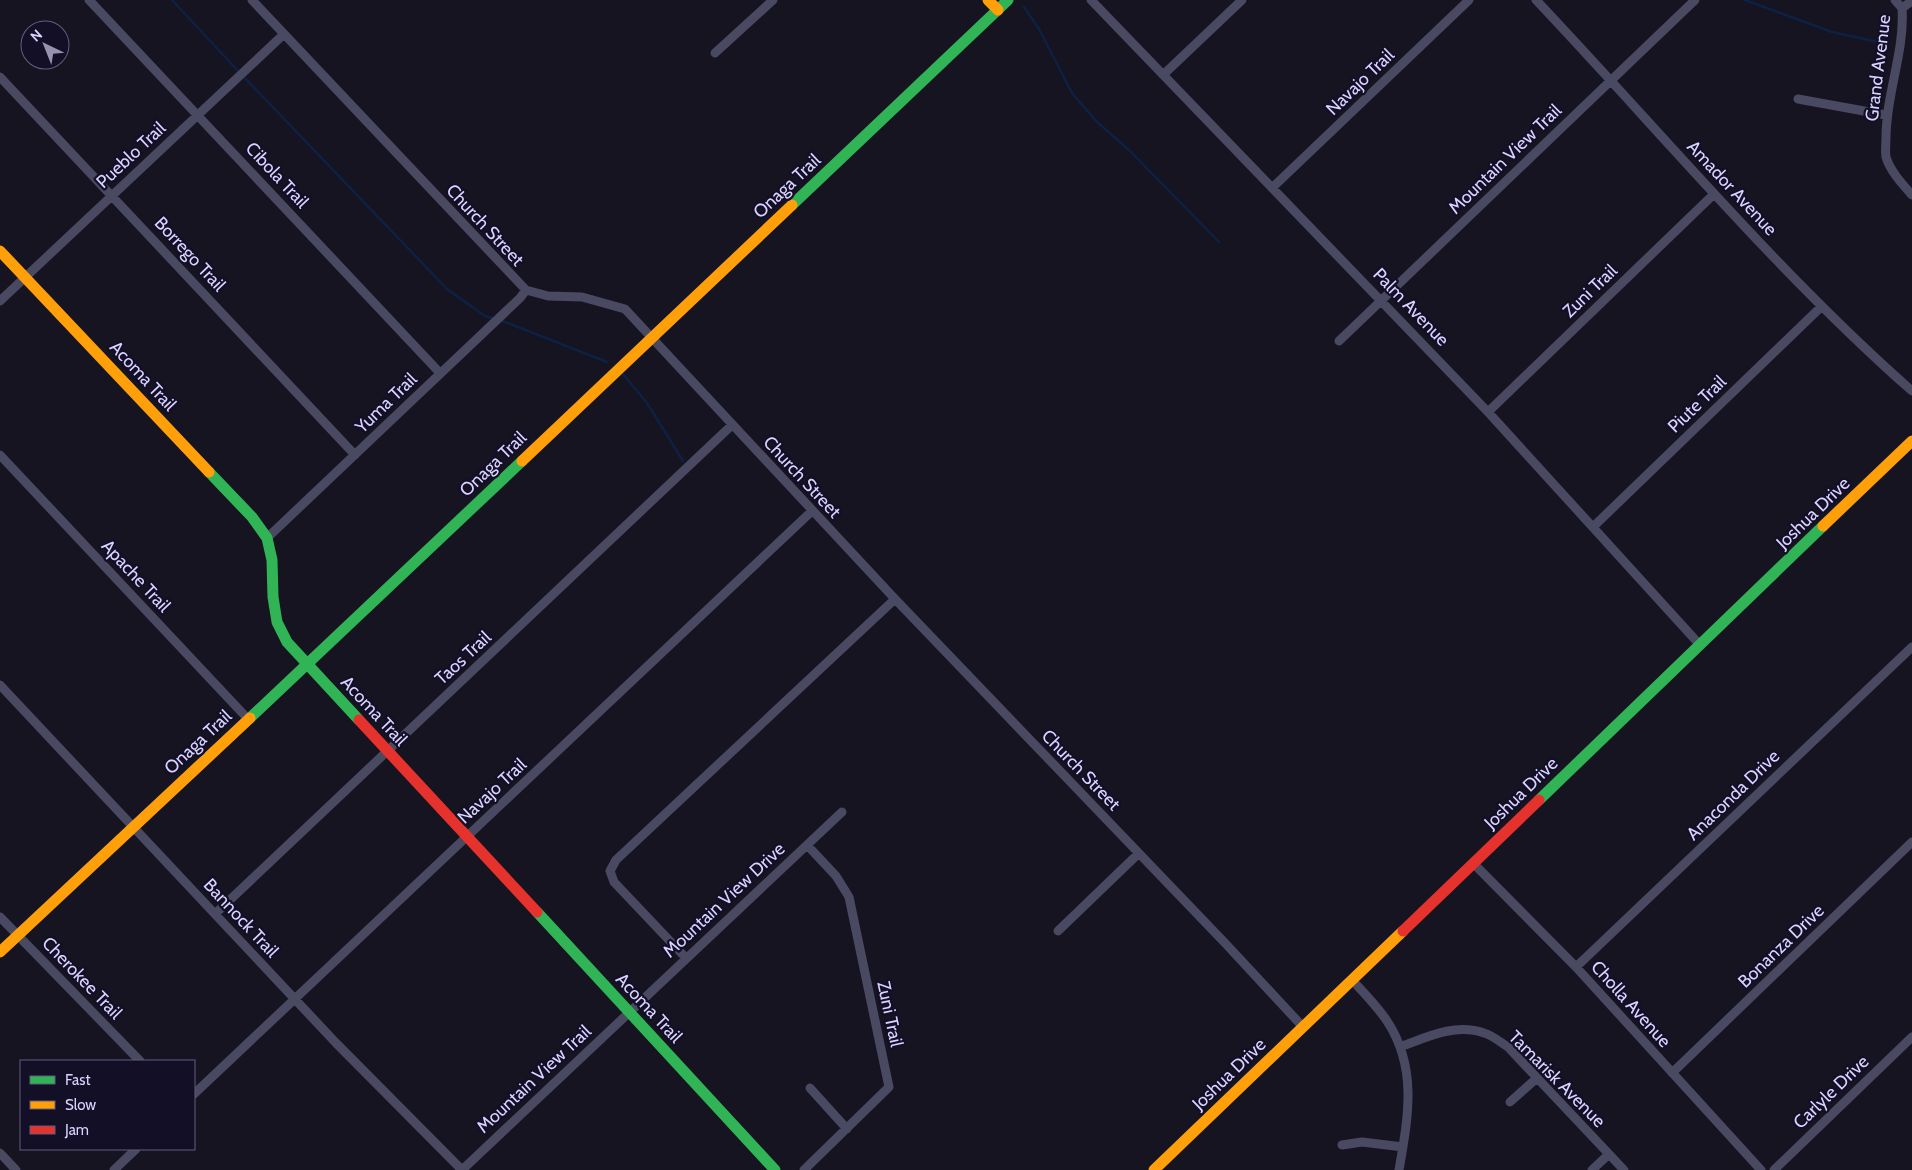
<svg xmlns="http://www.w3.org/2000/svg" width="1912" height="1170" font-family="Cabin,sans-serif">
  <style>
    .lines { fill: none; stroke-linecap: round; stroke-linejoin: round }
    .stream { stroke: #0d2144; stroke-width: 2.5 }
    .street { stroke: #4a4962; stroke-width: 9 }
    .fast { stroke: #30b455; stroke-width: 11 }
    .slow { stroke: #ff9f0a; stroke-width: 11 }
    .jam { stroke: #e5322d; stroke-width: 11 }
    .labels { text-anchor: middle; stroke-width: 4.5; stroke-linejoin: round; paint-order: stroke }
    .street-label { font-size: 18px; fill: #d9d4ff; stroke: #130f26 }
  </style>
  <rect width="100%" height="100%" fill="#161421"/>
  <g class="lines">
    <path class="stream" d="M172,0l67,72
      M1745,0l87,32 55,12
      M1024,7l15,22 33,64 24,28 34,30 89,91
      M243,76l204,213 38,27 10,3
      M500,320l107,42
      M622,373l25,30 36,58"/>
    <path class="street" d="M89,0l351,373
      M252,0l274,290 22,6 34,1 43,12 270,290 330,344 78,84
      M1091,0l397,412 212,233
      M1536,0c124,131 240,271 376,391
      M1895,0l7,8c3,44 -16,85 -16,130 0,5 -1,13 0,19 4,14 17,28 26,38
      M1902,8l10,-7
      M715,53l58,-53
      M1163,75l79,-75
      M0,77l355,378
      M1798,99l88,16
      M1273,187l196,-187
      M0,301l284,-267
      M1339,341l356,-341
      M1488,412l226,-218
      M0,455l248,264
      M1594,526l228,-220
      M267,538l253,-240 6,-8
      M0,685l336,358 126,127
      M1473,863l103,104 185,203
      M215,914l517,-489
      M0,917l140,144
      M1058,931l80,-77
      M686,958l-72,-76 -4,-11 6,-11 279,-261
      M1576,967l336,-320
      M1352,980c12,13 25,26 35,41 31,47 21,97 12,149
      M1400,1047c27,-10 55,-24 84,-14 8,2 16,9 24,14l116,123
      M1672,1073l240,-231
      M810,1088l37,41
      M194,1094l618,-583
      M1510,1102l27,-24
      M1342,1145l20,-3 41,5
      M0,1153l16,17
      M114,1170l22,-21
      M462,1170l380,-358
      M804,1170l85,-83 -40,-190 -13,-21 -29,-31
      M1592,1170l17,-16
      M1774,1170l138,-133"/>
    <path class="fast" d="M792,205l216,-205
      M209,472l43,45 15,21 5,22 1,37 4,25 10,20 72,78
      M250,718l272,-257
      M1539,800l284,-274
      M537,912l238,258"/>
    <path class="slow" d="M988,0l10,10
      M0,251l209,221
      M522,461l270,-256
      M1823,526l89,-85
      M0,952l250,-234
      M1154,1170l249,-239"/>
    <path class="jam" d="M359,720l178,192
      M1403,931l136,-131"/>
  </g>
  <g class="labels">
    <g class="street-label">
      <text transform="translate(1878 68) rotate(-83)" y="6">Grand Avenue</text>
      <text transform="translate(1360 82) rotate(-44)" y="6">Navajo Trail</text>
      <text transform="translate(131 155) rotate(-43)" y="6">Pueblo Trail</text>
      <text transform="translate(1505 159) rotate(-44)" y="6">Mountain View Trail</text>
      <text transform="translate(277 175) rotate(47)" y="6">Cibola Trail</text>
      <text transform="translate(787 186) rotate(-43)" y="6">Onaga Trail</text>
      <text transform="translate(1732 188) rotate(47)" y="6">Amador Avenue</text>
      <text transform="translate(485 225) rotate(47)" y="6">Church Street</text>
      <text transform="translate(190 254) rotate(47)" y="6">Borrego Trail</text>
      <text transform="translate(1590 291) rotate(-44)" y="6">Zuni Trail</text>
      <text transform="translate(1411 307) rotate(46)" y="6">Palm Avenue</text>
      <text transform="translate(143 376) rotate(47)" y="6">Acoma Trail</text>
      <text transform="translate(386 403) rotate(-44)" y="6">Yuma Trail</text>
      <text transform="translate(1697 404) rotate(-44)" y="6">Piute Trail</text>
      <text transform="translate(493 464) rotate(-44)" y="6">Onaga Trail</text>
      <text transform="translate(802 477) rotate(47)" y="6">Church Street</text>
      <text transform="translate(1813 513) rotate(-44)" y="6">Joshua Drive</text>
      <text transform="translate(136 576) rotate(47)" y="6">Apache Trail</text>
      <text transform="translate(463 658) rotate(-43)" y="6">Taos Trail</text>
      <text transform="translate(374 711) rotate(47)" y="6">Acoma Trail</text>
      <text transform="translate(198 742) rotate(-43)" y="6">Onaga Trail</text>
      <text transform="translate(1081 770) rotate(46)" y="6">Church Street</text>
      <text transform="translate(492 791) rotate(-43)" y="6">Navajo Trail</text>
      <text transform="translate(1521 793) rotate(-44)" y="6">Joshua Drive</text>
      <text transform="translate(1733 795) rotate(-44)" y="6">Anaconda Drive</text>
      <text transform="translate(724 900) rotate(-43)" y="6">Mountain View Drive</text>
      <text transform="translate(241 918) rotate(47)" y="6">Bannock Trail</text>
      <text transform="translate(1781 946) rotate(-44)" y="6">Bonanza Drive</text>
      <text transform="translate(82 978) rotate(46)" y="6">Cherokee Trail</text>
      <text transform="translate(1631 1004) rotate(48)" y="6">Cholla Avenue</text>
      <text transform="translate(649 1008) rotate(47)" y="6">Acoma Trail</text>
      <text transform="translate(890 1014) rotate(78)" y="6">Zuni Trail</text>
      <text transform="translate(1229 1074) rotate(-44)" y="6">Joshua Drive</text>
      <text transform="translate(534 1079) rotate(-43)" y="6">Mountain View Trail</text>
      <text transform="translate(1557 1079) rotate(45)" y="6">Tamarisk Avenue</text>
      <text transform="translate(1831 1092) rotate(-44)" y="6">Carlyle Drive</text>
    </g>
  </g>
  <rect x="20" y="1060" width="175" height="90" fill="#130f26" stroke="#625e7d"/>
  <rect x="30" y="1076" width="25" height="8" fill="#30b455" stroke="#625e7d"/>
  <text x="65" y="1085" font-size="15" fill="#d9d4ff">Fast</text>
  <rect x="30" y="1101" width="25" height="8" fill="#ff9f0a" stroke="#625e7d"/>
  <text x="65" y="1110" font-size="15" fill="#d9d4ff">Slow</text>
  <rect x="30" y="1126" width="25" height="8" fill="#e5322d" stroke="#625e7d"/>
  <text x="65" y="1135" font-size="15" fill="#d9d4ff">Jam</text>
  <g transform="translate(45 45) rotate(317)"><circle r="24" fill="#130f26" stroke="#625e7d"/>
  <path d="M0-4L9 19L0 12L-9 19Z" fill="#9591b1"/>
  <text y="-8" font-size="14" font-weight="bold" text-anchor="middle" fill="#d9d4ff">N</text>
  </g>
</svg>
